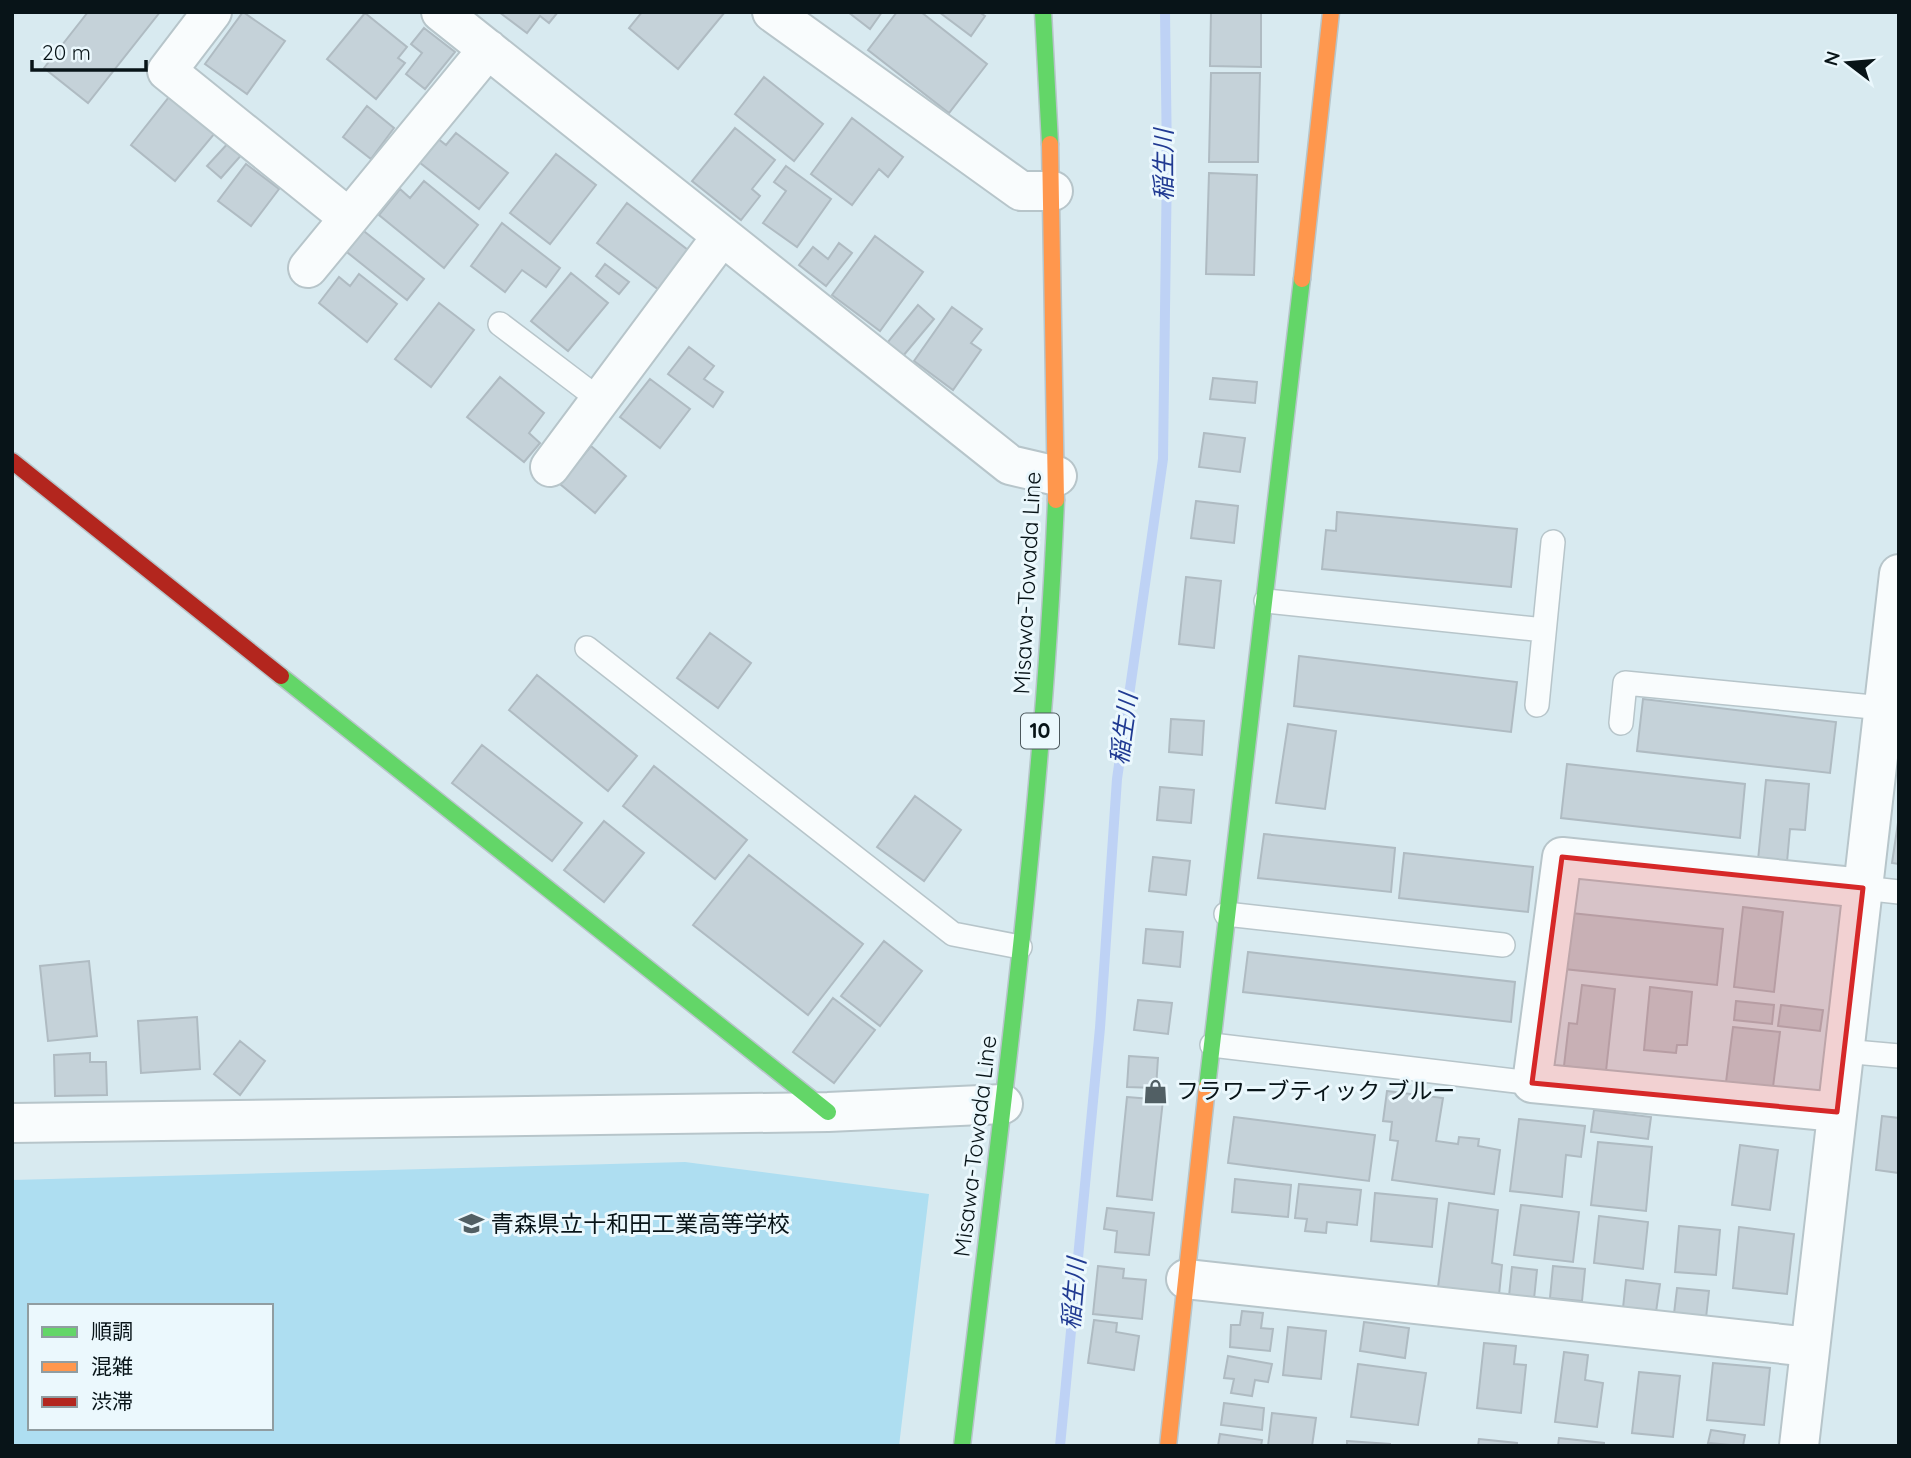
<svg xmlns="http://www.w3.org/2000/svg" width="1911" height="1458" font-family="Quicksand,'Noto Sans JP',sans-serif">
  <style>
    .green { fill: #aedef1; fill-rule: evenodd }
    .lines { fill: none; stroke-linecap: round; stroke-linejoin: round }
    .stream { stroke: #bed2f5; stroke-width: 10 }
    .building { fill: #c5d2d9; stroke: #afbbc2; stroke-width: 2 }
    .lane-casing { stroke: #b7c5ca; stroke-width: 26 }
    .street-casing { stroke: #b7c5ca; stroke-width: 42 }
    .fast-casing { stroke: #b7c5ca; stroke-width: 19 }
    .slow-casing { stroke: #b7c5ca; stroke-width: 19 }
    .jam-casing { stroke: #b7c5ca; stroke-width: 19 }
    .lane { stroke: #f9fcfd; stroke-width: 23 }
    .street { stroke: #f9fcfd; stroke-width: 38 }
    .fast { stroke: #63d668; stroke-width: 16 }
    .slow { stroke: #ff974d; stroke-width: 16 }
    .jam { stroke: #b3261e; stroke-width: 16 }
    .marked { fill: #d62828; fill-opacity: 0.2; stroke: #d62828; stroke-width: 5; stroke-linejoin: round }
    .labels { text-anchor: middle; stroke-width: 6; stroke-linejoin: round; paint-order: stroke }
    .shield { fill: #ebf8fd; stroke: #4c585d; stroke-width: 2 }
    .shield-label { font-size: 21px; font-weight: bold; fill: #081418 }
    .street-label { font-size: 23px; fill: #081418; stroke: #ebf8fd }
    .poi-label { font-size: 23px; fill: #081418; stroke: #ebf8fd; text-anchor: start }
    .water-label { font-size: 24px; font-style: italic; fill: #203a92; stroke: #ebf8fd }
  </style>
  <rect width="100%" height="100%" fill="#d8eaf0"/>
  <path class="green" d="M685,1162l244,32 -30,252h-887v-266zM30,1306h241v122h-241z"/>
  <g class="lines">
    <path class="stream" d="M1060,1446l40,-418 17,-249 46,-320 4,-298 -2,-149"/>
  </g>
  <path class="building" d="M88,12h72l-72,91 -44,-35z
    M243,12l42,29 -38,53 -42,-30z
    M499,12h59l-9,11 -9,-7 -13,17z
    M642,12h83l-47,57 -49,-41z
    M848,12h34l-12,17z
    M897,12h24l66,52 -38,49 -81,-63z
    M939,12h40l6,4 -14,20z
    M1211,12h50v55l-51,-1z
    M365,13l42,34 -9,11 7,5 -29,36 -49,-40z
    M424,28l31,24 -30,37 -19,-15 16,-21 -11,-9z
    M1211,73h49l-2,89h-49z
    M764,77l59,47 -29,37 -59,-47z
    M169,97l46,36 -40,48 -44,-36z
    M367,106l27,22 -23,31 -28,-22z
    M852,118l51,39 -15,20 -9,-8 -27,36 -41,-31z
    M735,128l40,32 -23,29 8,7 -19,24 -49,-39z
    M456,133l52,40 -29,36 -60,-47 18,-24 9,7z
    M231,140l13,12 -23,26 -14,-12z
    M556,154l40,31 -46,59 -40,-31z
    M246,164l33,25 -28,37 -33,-25z
    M786,166l45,33 -34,48 -34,-24 23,-32 -12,-9z
    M1209,173l48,2 -3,100 -48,-1z
    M424,181l54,44 -34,43 -65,-53 21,-26 10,9z
    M627,203l61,47 -29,40 -62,-47z
    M502,223l58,45 -14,19 -24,-17 -17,22 -34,-26z
    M360,228l64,51 -17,21 -64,-51z
    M875,236l48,36 -43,59 -48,-36z
    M839,243l13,10 -26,33 -27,-21 14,-18 15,12z
    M605,264l24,18 -10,12 -23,-18z
    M571,273l37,30 -40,48 -37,-30z
    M359,274l38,30 -30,38 -48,-39 20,-26 11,9z
    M439,303l35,27 -43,57 -36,-28z
    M918,305l16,14 -31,37 -16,-13z
    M952,307l30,22 -11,14 10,7 -28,40 -39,-29z
    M689,347l25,19 -10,13 19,13 -10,15 -45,-33z
    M500,377l44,36 -15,20 11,10 -16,19 -57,-45z
    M1213,378l44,4 -2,21 -45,-4z
    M650,379l40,30 -30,39 -40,-31z
    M1204,433l41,5 -5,34 -41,-5z
    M591,446l35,30 -31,37 -35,-29z
    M1196,501l42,5 -4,37 -43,-5z
    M1337,512l180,17 -6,58 -189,-18 4,-39 10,1z
    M1186,577l35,4 -7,67 -35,-4z
    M710,633l41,30 -33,45 -41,-30z
    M1299,656l218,26 -6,50 -217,-26z
    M537,675l100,81 -29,35 -99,-81z
    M1643,699l193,23 -6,51 -193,-22z
    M1171,719l33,2 -2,34 -33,-3z
    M1288,724l48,7 -11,78 -49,-6z
    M482,745l100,78 -30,38 -100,-78z
    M1567,764l178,20 -5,54 -179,-20z
    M654,766l93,74 -32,39 -92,-73z
    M1766,780l43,4 -4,46 -15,-1 -3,33 -29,-2z
    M1160,787l34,3 -3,33 -34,-3z
    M915,796l46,34 -37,51 -47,-34z
    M1899,816v48l-7,-1z
    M604,821l40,32 -40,49 -40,-32z
    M1264,834l131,14 -4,44 -133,-14z
    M1404,853l129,14 -5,45 -129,-14z
    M749,855l114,89 -55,71 -115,-90z
    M1153,857l37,4 -4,34 -37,-4z
    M1743,907l40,5 -9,80 -40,-5z
    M1571,913l152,16 -6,56 -153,-16z
    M1146,929l37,3 -3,35 -37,-4z
    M884,941l38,30 -42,55 -39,-30z
    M1248,952l267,30 -4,40 -268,-30z
    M89,961l8,75 -49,5 -8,-75z
    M1582,985l33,4 -9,82 -42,-5 5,-43 8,1z
    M1650,987l42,5 -5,53h-10l-1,8 -32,-3z
    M833,998l42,32 -41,53 -41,-31z
    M1138,1000l34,3 -4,31 -34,-4z
    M1736,1001l38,4 -2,19 -38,-4z
    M1781,1005l42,5 -3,21 -42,-5z
    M197,1017l3,52 -59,4 -3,-52z
    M1733,1027l47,5 -7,55 -47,-5z
    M240,1041l25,20 -25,34 -26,-21z
    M90,1053v9h16l1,33 -52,1 -1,-41z
    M1129,1056l29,2 -2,30 -29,-1z
    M1387,1091l56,7 -7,43 22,3 1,-7 20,2 -1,7 22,4 -6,44 -102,-14 6,-39 -8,-1 2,-18 -9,-1z
    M1127,1097l36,3 -11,100 -35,-4z
    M1594,1110l57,7 -3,22 -57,-7z
    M1882,1116l17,2v55l-23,-3z
    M1234,1117l141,18 -6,46 -141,-18z
    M1519,1119l66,7 -4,31 -15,-2 -4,42 -52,-6z
    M1598,1142l54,5 -6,64 -55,-6z
    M1740,1145l38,5 -8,60 -38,-5z
    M1235,1179l56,6 -3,32 -56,-5z
    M1299,1184l62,6 -4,35 -30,-3 -1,11 -21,-2 2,-12 -12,-1z
    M1375,1193l62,6 -5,48 -61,-6z
    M1449,1203l49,7 -6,53 10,2 -3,30 -61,-8z
    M1521,1205l58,7 -6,50 -59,-7z
    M1107,1208l47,5 -5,42 -34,-3 2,-21 -13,-2z
    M1599,1216l49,6 -5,47 -49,-6z
    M1679,1226l41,4 -4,45 -41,-3z
    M1739,1227l55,7 -7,60 -54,-6z
    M1098,1266l26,3 -1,9 23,2 -4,39 -49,-5z
    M1553,1266l32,3 -3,32 -32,-3z
    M1512,1267l25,3 -3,29 -25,-3z
    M1626,1280l34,4 -4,28 -33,-4z
    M1677,1288l32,3 -3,27 -32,-4z
    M1242,1311l21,2 -2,15 12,1 -3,22 -40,-4 1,-22h9z
    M1094,1320l23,3 -1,9 23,4 -5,34 -46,-7z
    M1364,1322l45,6 -4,30 -45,-7z
    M1288,1327l38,4 -5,48 -38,-4z
    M1484,1343l32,3 -2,18 12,1 -5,48 -44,-5z
    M1564,1352l24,3 -3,25 18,3 -6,44 -42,-5z
    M1228,1356l44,8 -4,18 -13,-2 -3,16 -21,-3 3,-14 -10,-1z
    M1713,1363l57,5 -6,57 -57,-5z
    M1358,1364l68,9 -8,52 -67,-8z
    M1639,1372l41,4 -7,61 -41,-4z
    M1224,1403l40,5 -2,22 -41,-5z
    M1272,1413l44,5 -4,28h-44z
    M1711,1430l34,5 -2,11 -35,-3z
    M1220,1434l42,6 -1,6h-43z
    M1559,1438l45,5v3h-46z
    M1479,1439l38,4v3h-39z
    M1347,1441l43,3v2h-43z"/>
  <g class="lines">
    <defs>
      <path id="lane" d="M500,324l100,76
        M1266,601l278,29
        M587,648l366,286 67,13
        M1537,705l16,-163
        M1621,723l4,-40 258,25
        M1863,888l36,4
        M1226,914l277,31
        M1212,1045l320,38
        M1843,1051l56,5"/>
      <path id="street" d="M212,12l-45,59 182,147
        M441,12l569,453 47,11
        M772,12l249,179h32
        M308,268l180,-219
        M550,467l172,-231
        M1837,1112l-305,-29 30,-226 301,31
        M12,1123l816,-11 175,-8
        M1186,1279l624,68
        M1799,1446l100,-872"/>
      <path id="fast" d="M1043,12l7,132
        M281,676l547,436
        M1207,1087l95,-808
        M962,1446c37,-314 81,-629 94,-946"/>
      <path id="slow" d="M1050,144l6,356
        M1302,279l29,-267
        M1168,1446l39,-359"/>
      <path id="jam" d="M12,461l269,215"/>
    </defs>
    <use href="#lane" class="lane-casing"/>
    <use href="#street" class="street-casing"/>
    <use href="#fast" class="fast-casing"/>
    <use href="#slow" class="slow-casing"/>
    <use href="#jam" class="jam-casing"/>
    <use href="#lane" class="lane"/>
    <use href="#street" class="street"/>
    <use href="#fast" class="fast"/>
    <use href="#slow" class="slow"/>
    <use href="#jam" class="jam"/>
  </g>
  <path class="marked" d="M1562,857l301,31 -26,224 -305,-29z"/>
  <defs>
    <symbol id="shop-bare" viewBox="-9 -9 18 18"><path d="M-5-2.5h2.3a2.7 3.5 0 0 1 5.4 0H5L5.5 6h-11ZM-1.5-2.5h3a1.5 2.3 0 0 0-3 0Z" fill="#515f64" stroke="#ebf8fd" stroke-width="2.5" paint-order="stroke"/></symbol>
    <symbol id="school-bare" viewBox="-9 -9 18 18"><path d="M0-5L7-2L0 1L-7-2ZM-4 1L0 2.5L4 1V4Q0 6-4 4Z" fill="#515f64" stroke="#ebf8fd" stroke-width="2.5" paint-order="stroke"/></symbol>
  </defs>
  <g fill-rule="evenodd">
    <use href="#shop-bare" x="1138" y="1074" width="35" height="35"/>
    <use href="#school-bare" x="454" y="1206" width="35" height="35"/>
  </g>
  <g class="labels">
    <rect class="shield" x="1021" y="713.5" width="38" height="35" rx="5"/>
    <g class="shield-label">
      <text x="1040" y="738">10</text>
    </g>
    <g class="street-label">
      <text transform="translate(1027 583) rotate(-87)" y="8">Misawa-Towada Line</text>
      <text transform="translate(975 1146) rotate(-83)" y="8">Misawa-Towada Line</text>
    </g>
    <g class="poi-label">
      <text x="1176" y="1099">フラワーブティック ブルー</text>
      <text x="491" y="1232">青森県立十和田工業高等学校</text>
    </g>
    <g class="water-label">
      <text transform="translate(1164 165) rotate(-90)" y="8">稲生川</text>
      <text transform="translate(1124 729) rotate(-82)" y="8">稲生川</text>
      <text transform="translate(1074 1294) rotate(-85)" y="8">稲生川</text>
    </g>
  </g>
  <rect width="1911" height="1458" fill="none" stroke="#081418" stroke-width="28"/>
  <rect x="28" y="1304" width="245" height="126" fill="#ebf8fd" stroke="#909da1" stroke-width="2"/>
  <rect x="42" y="1327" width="35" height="10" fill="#63d668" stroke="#909da1" stroke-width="2"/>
  <text x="91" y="1339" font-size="21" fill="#081418">順調</text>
  <rect x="42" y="1362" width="35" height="10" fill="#ff974d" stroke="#909da1" stroke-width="2"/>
  <text x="91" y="1374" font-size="21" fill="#081418">混雑</text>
  <rect x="42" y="1397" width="35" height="10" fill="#b3261e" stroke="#909da1" stroke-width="2"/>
  <text x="91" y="1409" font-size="21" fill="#081418">渋滞</text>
  <g transform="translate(1848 63) rotate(286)" stroke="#ebf8fd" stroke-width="5" paint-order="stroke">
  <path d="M0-5L12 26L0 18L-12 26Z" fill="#081418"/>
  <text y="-10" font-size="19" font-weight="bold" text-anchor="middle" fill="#081418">N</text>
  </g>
  <path d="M32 60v10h114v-10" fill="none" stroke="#081418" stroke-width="3.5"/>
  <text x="42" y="60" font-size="21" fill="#081418" stroke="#ebf8fd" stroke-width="5" paint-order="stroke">20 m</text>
</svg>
